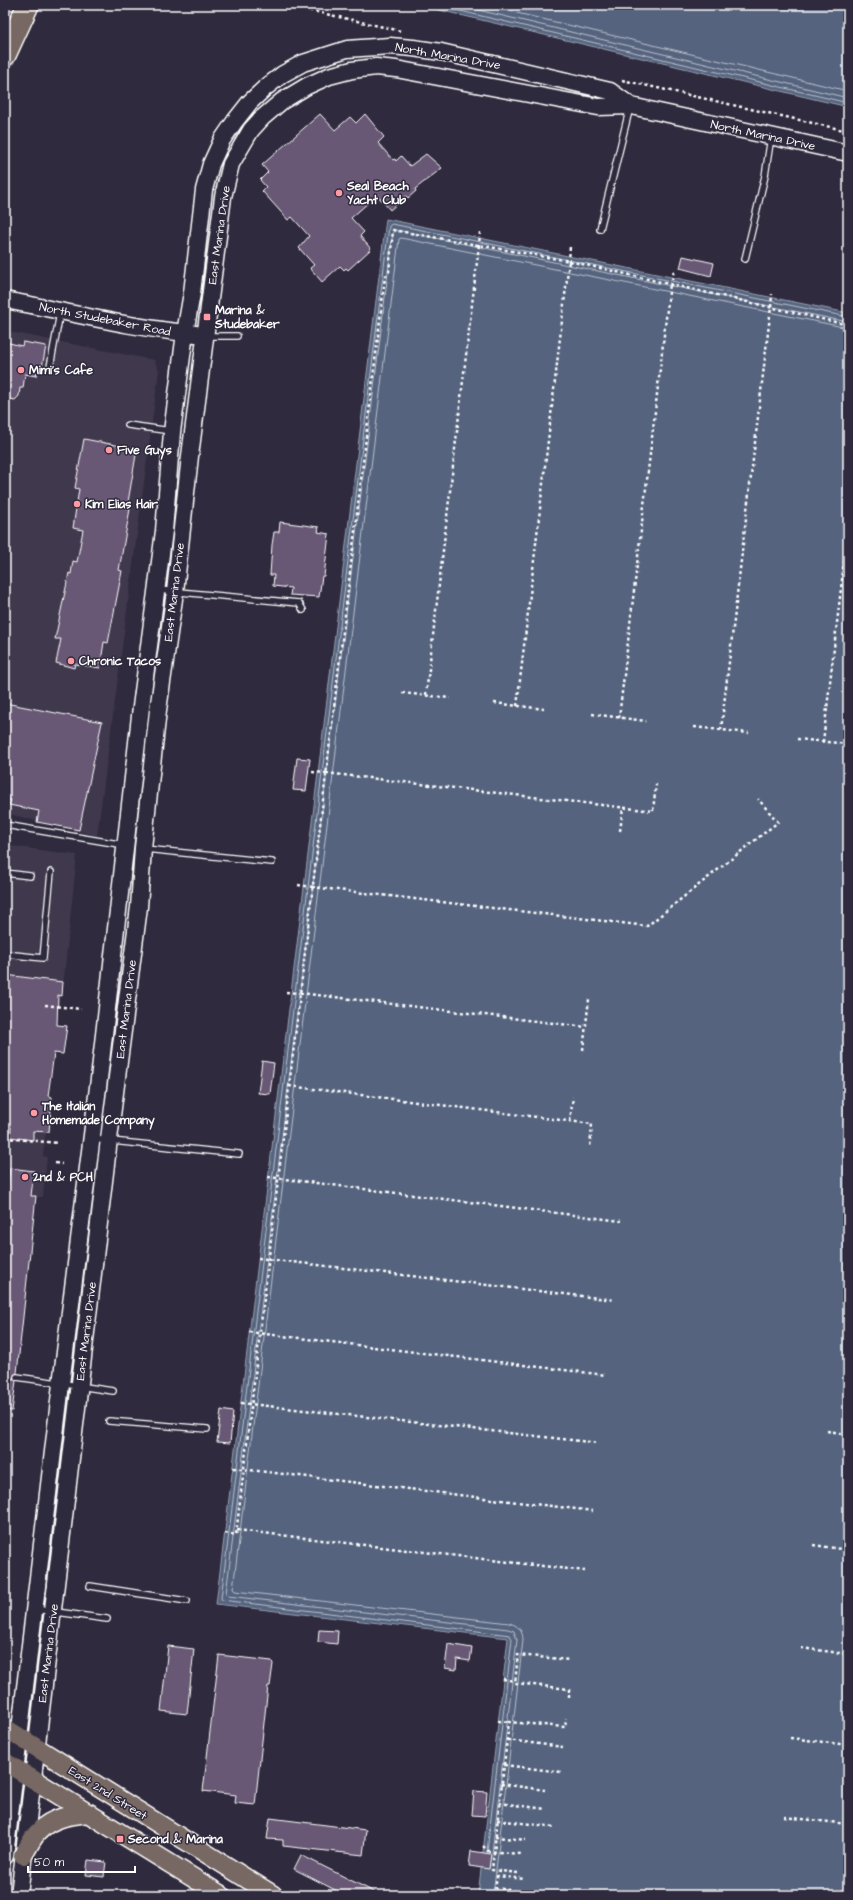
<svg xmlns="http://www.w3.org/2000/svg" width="853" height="1900" font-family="'Architects Daughter',sans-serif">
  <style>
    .built { fill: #40384e }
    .water { fill: #54637e; stroke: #98a1b2 }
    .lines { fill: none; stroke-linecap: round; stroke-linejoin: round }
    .shore { stroke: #bbc1cb; stroke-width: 1 }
    .building { fill: #675975; stroke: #fff }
    .lane-casing { stroke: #fff; stroke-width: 8 }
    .secondary-casing { stroke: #fff; stroke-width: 19 }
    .primary-casing { stroke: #fff; stroke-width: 21 }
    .highway-casing { stroke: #fff; stroke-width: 24 }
    .path { stroke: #fff; stroke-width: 2.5; stroke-dasharray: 3 3; stroke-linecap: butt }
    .lane { stroke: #2f2a3d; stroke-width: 5.5 }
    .secondary { stroke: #2f2a3d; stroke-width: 16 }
    .primary { stroke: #776864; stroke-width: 18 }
    .highway { stroke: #776864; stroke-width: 21 }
    .poi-dot { fill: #ff9aa2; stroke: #2f2a3d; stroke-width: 1.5 }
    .labels { text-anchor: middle; stroke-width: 3; stroke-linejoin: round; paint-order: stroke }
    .street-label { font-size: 12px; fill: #fff; stroke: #2f2a3d }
    .poi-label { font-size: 12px; font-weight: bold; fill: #fff; stroke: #2f2a3d; text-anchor: start }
  </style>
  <rect width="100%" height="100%" fill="#2f2a3d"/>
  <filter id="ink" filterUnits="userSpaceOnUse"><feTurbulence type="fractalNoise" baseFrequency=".025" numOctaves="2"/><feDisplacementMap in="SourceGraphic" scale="8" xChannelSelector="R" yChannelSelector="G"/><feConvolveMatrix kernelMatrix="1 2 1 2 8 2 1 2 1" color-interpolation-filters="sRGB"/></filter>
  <g filter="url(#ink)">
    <path class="built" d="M5,331l149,29 5,10 -62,466 -92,-23z
      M5,845l72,10 -15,141 -15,-2 10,20v11l10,1 -4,28 -9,-1 -6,42 4,2 -3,35h-3l-3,24 4,1 -4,40h-7l-31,273z"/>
    <path class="water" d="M418,5h430v102z
      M386,219l462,94v1582h-370l30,-257 -292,-34z"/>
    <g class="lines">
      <path class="shore" d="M435,5l413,98
        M457,5l391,93
        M483,5l365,86
        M487,1852l25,-213 -2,-4 -288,-35 -1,-2 168,-1372 3,-2 456,93
        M492,1853l25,-213 -3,-9 -6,-2 -280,-33 -2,-2 167,-1362 3,-2 452,92
        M493,1895l30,-255c0,-9 -5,-15 -14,-17l-274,-32 -2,-2 166,-1350 2,-1 447,90"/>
    </g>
    <path class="building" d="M320,114l15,16 15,-13 6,6 9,-9 19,23 -6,6 15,17 2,-1 1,2 5,-5 9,10 16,-12 16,14 -27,21 1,2 -8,7 -2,-2 -16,14 -13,-15 -26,23 13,14 -4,4 11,13 -23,21 -2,-2 -2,2 -4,-4 -18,16 -12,-14 4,-3 -15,-17 10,-12 -17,-19 -4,3 -26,-29 4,-4 -6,-7 8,-8 -6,-7z
      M683,256l31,7 -3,13 -31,-8z
      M5,342l17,4 1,-4 23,4 -4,21 -4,-1 -2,10 -11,-2 -2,14h-3l-1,8 -4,4 -10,-2z
      M84,439l53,10 -10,59 3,1 -11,61 3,1 -14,72 -4,-1 -4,26 -25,-4 -1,4 -18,-5 5,-24h-6l14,-66 2,1 2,-13 4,1 6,-32 -10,-2 6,-39 -4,-1z
      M280,522l39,5 -1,5 11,2 -5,42h-2l-3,21 -29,-2 1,-7 -18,-2 1,-11h-4l2,-30 2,-13h5z
      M5,703l97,19 -23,108 -42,-8 2,-11 -30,-6 2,-5 -6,-1z
      M297,758l13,1 -4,32 -13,-1z
      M5,975l58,7 -1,14 -4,-1 -1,30 10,1 -4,28 -9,-1 -6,43 4,1 -3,35 -16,-1v9l-23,-3 1,-10h-6z
      M262,1061l12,2 -4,31 -12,-1z
      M10,1168l24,3 -3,25h5l-19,177 -4,4 3,4 -4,30 -7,-1v-216h2z
      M221,1410l12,2 -3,31 -13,-1z
      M319,1630l19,1 -1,13 -19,-2z
      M448,1644l24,4 -2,13 -13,-2 -1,11 -11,-2z
      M168,1646l26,3 -7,65 -26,-3z
      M219,1655l53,6 1,3 -3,22h-2l-13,119 -20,-2 1,-8 -33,-4z
      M474,1791l13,1 -2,24 -13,-1z
      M270,1818l96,12 -3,25 -80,-9v-6l-16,-1z
      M471,1851l20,3 -2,15 -20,-3z
      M301,1855l79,40h-35l-51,-26z
      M88,1860l18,2 -2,15 -18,-2z"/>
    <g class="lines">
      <defs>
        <path id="lane" d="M600,229l30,-122
          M745,259l20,-83 6,-39
          M208,336h29
          M50,367l10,-54
          M128,425l43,6
          M158,590l141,13 4,7
          M5,825l120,20
          M145,849l127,13
          M5,873l25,3
          M5,954l38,4 8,-86
          M92,1139l147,15
          M17,1377l96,14
          M109,1421l98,8
          M90,1586l97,15
          M35,1609l72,10"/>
        <path id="secondary" d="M5,300c64,12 126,28 191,34
          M5,1856l56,-472 38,-305 42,-372 23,-176 8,-99 13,-99 7,-40 12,-103 7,-26 11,-24 13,-19 15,-19 15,-14 18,-14 20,-11 44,-14 43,-3 23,2 28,4 169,39 21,15
          M19,1895l90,-756 30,-232 4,-59 15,-138 17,-118 15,-136 33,-259 8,-33 20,-34 11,-12 20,-17 25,-15 22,-10 23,-6 24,-3 20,2 202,38 33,-1 217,47"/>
        <path id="primary" d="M5,1728l268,167
          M5,1762l216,133
          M23,1855c5,-7 9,-18 16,-24 13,-14 32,-16 50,-18"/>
        <path id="highway" d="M5,55l23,-50"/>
      </defs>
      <use href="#lane" class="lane-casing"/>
      <use href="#secondary" class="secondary-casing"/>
      <use href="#primary" class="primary-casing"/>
      <use href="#highway" class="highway-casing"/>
      <path class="path" d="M286,5l115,26
        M622,80l226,51
        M479,247l1,-16
        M569,262l1,-16
        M671,286l3,-16
        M771,307l1,-13
        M402,693l48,5
        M426,695l53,-450
        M494,703l50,6
        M517,706l52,-445
        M592,714l54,7
        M619,718l51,-434
        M694,727l55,6
        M721,730l50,-423
        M797,739l51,5
        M823,742l25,-213
        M312,772l15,1
        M326,773l327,38 3,-27
        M620,831l3,-23
        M298,885l15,2
        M312,887l335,39 131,-104 -20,-23
        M286,992l13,1
        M300,993l286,34
        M45,1005l36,4
        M583,1050l6,-51
        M289,1086l303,38 -2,23
        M570,1121l3,-24
        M5,1138l53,5
        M55,1163l7,1
        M268,1177l353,44
        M258,1258l357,42
        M848,1259l-5,46 5,1
        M249,1332l357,43
        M241,1403l357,40
        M827,1431l21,3
        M233,1468l360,43
        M237,1530l348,41
        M225,1533l11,2 149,-1258 4,-5 4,-42 176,31 279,64
        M813,1545l35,5
        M801,1648l47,6
        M503,1679l12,2
        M569,1698v-9l-54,-6 3,-28 52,5
        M498,1721l11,1
        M790,1738l58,7
        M507,1740l56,7
        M504,1765l57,7
        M501,1784l44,6
        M499,1803l47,6
        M784,1817l64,7
        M497,1820l58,7
        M495,1837l31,3
        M483,1846l5,5 32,3
        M518,1873l-26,-3 17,-148 56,5 1,-9
        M495,1888l28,4
        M772,1891l34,4
        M494,1895l3,-19 27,3"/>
      <use href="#lane" class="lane"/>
      <use href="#secondary" class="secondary"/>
      <use href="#primary" class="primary"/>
      <use href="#highway" class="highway"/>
    </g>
  </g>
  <g class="poi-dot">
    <circle cx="339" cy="193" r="4"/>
    <rect x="203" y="313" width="8" height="8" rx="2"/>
    <circle cx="21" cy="370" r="4"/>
    <circle cx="109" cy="450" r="4"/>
    <circle cx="77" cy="504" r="4"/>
    <circle cx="71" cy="661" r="4"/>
    <circle cx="34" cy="1113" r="4"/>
    <circle cx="25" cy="1177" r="4"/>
    <rect x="116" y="1835" width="8" height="8" rx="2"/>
  </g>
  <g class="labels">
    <g class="street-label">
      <text transform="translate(448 56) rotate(10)" y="4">North Marina Drive</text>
      <text transform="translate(763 135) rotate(12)" y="4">North Marina Drive</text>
      <text transform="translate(219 235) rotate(-82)" y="4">East Marina Drive</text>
      <text transform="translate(105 319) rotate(11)" y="4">North Studebaker Road</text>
      <text transform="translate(174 592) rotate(-83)" y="4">East Marina Drive</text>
      <text transform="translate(126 1009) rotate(-83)" y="4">East Marina Drive</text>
      <text transform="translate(86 1331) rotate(-83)" y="4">East Marina Drive</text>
      <text transform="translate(48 1653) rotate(-83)" y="4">East Marina Drive</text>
      <text transform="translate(108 1793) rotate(32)" y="4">East 2nd Street</text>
    </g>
    <g class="poi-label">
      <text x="347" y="190">Seal Beach<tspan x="347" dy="14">Yacht Club</tspan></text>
      <text x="215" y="314">Marina &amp;<tspan x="215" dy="14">Studebaker</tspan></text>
      <text x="29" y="374">Mimi's Cafe</text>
      <text x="117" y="454">Five Guys</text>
      <text x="85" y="508">Kim Elias Hair</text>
      <text x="79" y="665">Chronic Tacos</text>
      <text x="42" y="1110">The Italian<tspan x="42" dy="14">Homemade Company</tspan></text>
      <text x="33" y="1181">2nd &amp; PCH</text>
      <text x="128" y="1843">Second &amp; Marina</text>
    </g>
  </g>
  <rect width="853" height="1900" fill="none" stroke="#2f2a3d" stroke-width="20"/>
  <rect x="10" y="10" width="833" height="1880" fill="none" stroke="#fff" stroke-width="1.5" filter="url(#ink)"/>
  <path d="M28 1866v6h107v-6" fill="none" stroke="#ffffff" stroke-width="2"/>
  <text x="34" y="1866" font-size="12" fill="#ffffff" stroke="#2f2a3d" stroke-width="3" paint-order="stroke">50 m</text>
</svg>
